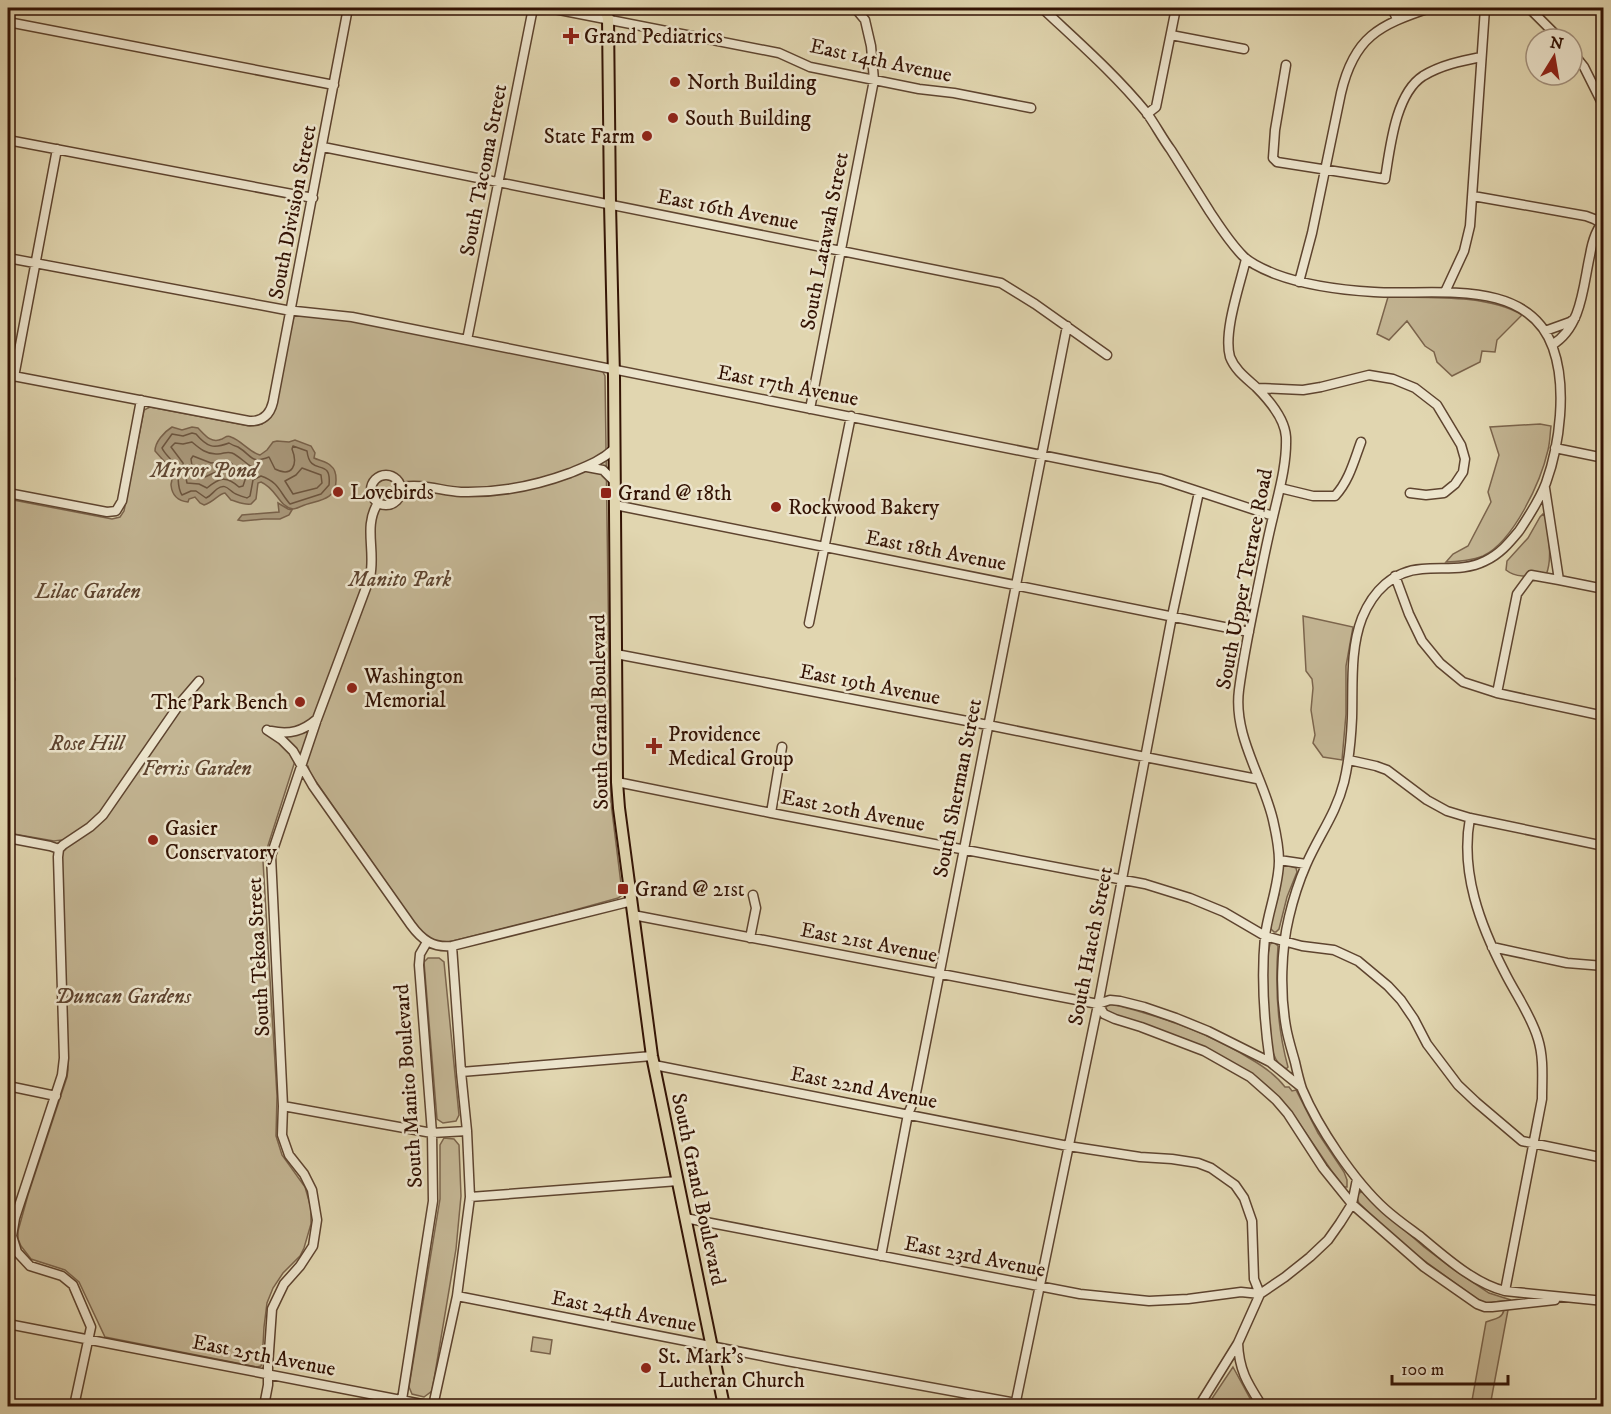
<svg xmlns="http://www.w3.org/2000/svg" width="1611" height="1414" font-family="'IM FELL DW Pica',serif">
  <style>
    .green { fill: #c3b593; stroke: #7b644c; stroke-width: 1.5 }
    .water { fill: #a69476; stroke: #786048; stroke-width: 1.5 }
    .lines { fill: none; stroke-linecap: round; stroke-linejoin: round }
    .shore { stroke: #6c543d; stroke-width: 1.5 }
    .minor-casing { stroke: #5e442f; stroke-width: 11 }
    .major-casing { stroke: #331304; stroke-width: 14 }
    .minor { stroke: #ece4cc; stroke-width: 8 }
    .major { stroke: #e1d6b0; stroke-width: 10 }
    .poi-dot { fill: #8f2418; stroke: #ece4cc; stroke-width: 2 }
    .labels { text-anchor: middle; stroke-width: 5; stroke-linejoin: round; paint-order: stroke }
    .poi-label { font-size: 21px; fill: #331304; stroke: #ece4cc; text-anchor: start }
    .street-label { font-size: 21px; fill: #331304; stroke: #ece4cc }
    .park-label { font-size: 21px; font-style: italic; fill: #5e442f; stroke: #ece4cc }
    .water-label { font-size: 22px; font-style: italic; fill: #614732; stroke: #ece4cc }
  </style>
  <rect width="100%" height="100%" fill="#e1d6b0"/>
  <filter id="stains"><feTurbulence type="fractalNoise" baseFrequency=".00333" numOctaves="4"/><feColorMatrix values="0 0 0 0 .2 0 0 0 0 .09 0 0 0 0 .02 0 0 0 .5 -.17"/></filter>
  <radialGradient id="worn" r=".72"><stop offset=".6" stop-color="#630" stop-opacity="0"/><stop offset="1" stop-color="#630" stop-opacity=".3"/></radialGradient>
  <path class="green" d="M1388,297c40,1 99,-3 134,18l-25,25 -2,12 -13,-1 -2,11 -28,14 -15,-14 -3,-10 -9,-6 -18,-25 -18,19 -12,-6z
    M294,316l4,-1 48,5 254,50 3,2 2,4 6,427 11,89 -1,4 -3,2 -79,22 -95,23 -11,-2 -13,-10 -110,-158 -2,-7 -13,-5 -32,100 14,235 -1,40 6,19 23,32 6,21v16l-7,24 -4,8 -17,17 -10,15 -6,15 -3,24 -2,36 -1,3 -4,1 -152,-30 -26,-55 -14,-12 -34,-11 -10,-13 -3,-7v-8l10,-36 39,-118 1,-7 -7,-230 -7,1 -46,-8v-334l104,20 8,-2 4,-6 20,-101 6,-3 100,19 12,-2 10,-10z
    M1540,424l11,2c-1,8 -1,16 -3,24 -7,31 -34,91 -65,106 -9,4 -27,6 -37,6l7,-8 15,-8 23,-44 -3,-10 11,-37 -9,-28z
    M1543,514l3,4c2,18 7,40 0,57 -13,1 -29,4 -40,-5l1,-9 21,-23 12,-21z
    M1303,616l50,11 -7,39v48l-4,46 -19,-3 -10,-14 2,-8 -4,-25 2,-22 -1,-9 -6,-8z
    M1287,865l9,3 1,4 -10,25 -8,32 -3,3h-2l-5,-5 10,-33 3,-28z
    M1274,942l4,4c-3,41 -1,81 10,121l-2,2c-6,-3 -10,-8 -12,-14 -9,-23 -10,-87 -4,-111z
    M428,958h11l5,4 15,153 -3,6 -13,2 -6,-4 -13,-157z
    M1112,1004c48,12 95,28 137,54 14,8 27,17 36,29h4l3,4 4,-1 22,43 26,39 3,8v7h-3l-13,-17 -36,-53 -43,-41 -143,-62 -3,-6 1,-3z
    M444,1138l10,1 5,6 2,51 -5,53 -24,142 -8,6 -12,-3 -3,-7 31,-188v-54z
    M1362,1192l3,1 26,25 33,29 29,22 36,24 22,7 -25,3 -6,-2 -65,-47 -27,-23 -29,-28 -2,-5 2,-5z
    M1504,1310h4l-18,96h-19l15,-84c8,-3 16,-3 18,-12z
    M533,1337l19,3 -2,14 -19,-3z
    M1233,1367l20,37 -15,2h-31z"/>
  <path class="water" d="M172,427l10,3 10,-3 6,1c7,7 13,16 24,11 4,-2 5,-4 9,-2 11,4 18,15 29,18l7,-5 6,-8 4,-1 12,1 6,-2 16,6 4,7 -1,5c6,3 13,3 17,8 4,3 5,9 5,13 1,23 -21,21 -34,27 -3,1 -6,3 -9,3 -15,-3 -16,-20 -32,-27l-3,1 -2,16 -5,5c-7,1 -13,-2 -20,-4l-6,-7c-7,1 -11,9 -21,12l-4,-2 -5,-6 -6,2 -1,3c-10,-1 -16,-7 -17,-17 0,-2 1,-4 1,-6 0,-3 -2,-6 -1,-10l-16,-18c0,-9 9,-19 17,-24z
    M278,503l10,6 4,1 -3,5 -9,4h-16l-21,2 -5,-1 4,-5 37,-3z"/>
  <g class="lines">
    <path class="shore" d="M192,433l4,1c11,13 17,15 33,9 3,2 6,3 9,4 15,9 12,17 31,10l6,12c18,9 23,-5 17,-20l1,-3 14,5c3,27 25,5 22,34l-8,9 -31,10c-10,-11 -11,-22 -29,-28l-8,4 -3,16 -3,2c-3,-1 -10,-3 -13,-5 -6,-4 -9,-10 -17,-4 -4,3 -6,7 -11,9l-10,-7h-5l-9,4c-6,-9 -2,-19 -6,-28 -3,-7 -11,-12 -14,-19l10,-14 11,2z
      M192,442c7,6 15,13 26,12 6,0 8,-3 14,-1 7,3 13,10 20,14v3l-6,7 -3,9 -4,1c-13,-12 -20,-9 -32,1l-8,-4 -12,-1 -4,-20 -12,-16 4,-4 8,1z
      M193,456l18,7 18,-2 5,5 1,3 -3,2h-14l-13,6 -9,-3 -3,-2 -2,-13z
      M302,468l19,7 1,8 -5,5 -24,6 -8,-13 11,-6z"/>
    <defs>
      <path id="minor" d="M549,8l230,45 31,14 109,22 35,4 77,15
        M1042,8c35,33 73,66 104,104 9,12 16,26 25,38 13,21 26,41 39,62 10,15 20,31 33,44 8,8 22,14 32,18 32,12 65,16 99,18 58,4 154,-16 179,56 14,39 7,96 -7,135 -6,16 -17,33 -27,48 -10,12 -19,23 -34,30 -20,10 -41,6 -63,8 -29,2 -49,22 -60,49 -12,31 -9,67 -10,100 -1,22 -3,43 -8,64 -8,32 -25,53 -38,83 -7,16 -13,35 -17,52 -8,33 -9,76 -3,110 2,12 6,24 9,35 2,9 4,18 7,27 16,38 52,92 83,120 11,10 24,19 36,28 24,20 54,47 84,54l99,10
        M1392,8l5,11
        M1529,8l31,31
        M8,22l326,63
        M1171,35l73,14
        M1572,52l12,15 20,40
        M1286,65l-11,65 -2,28 4,4 108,17c5,-30 10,-85 38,-103 18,-11 38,-15 58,-19
        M1147,114l9,-7 20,-99
        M8,140l305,58
        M323,147l678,136 34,21 72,51
        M1473,196l113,20 8,3 7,4
        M8,258l278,52 66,7 809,162 112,37
        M1246,259c-6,26 -23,73 -16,98 5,13 16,21 26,30 12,12 29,32 30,50 1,27 -7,54 -13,80 -7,28 -12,56 -18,84 -6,29 -12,59 -16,89 -6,46 24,87 34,130 3,13 6,28 6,41 0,25 -11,50 -14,75 -4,42 -1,85 5,126
        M1299,282l13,-49 29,-140c13,-56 38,-68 89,-85
        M1445,292l19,-41 6,-25 15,-218
        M1545,331l25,-9 5,-4
        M467,340l66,-332
        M1552,345c30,-18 31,-59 38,-90 2,-12 5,-25 14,-34
        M8,375l241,46c13,1 21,-6 24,-19l75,-394
        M14,377l43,-228
        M1258,388l45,2 18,-3 48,-12 24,4 22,9 22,17 24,40 4,14 -2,13 -8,12 -11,9 -18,2 -16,-2
        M810,409l64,-329 -3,-34 -6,-26 -10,-12
        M1555,448l49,10
        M587,467l16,3 12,12
        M371 490a15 15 0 1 1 30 0a15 15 0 1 1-30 0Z
        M402,487c19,-4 40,4 59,5 38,1 74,-6 109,-19 17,-7 31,-12 44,-24
        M1280,488l33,8h22c14,-15 19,-35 26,-54
        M8,493l99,19 9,-1 6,-10 19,-101
        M615,505l634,127
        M1395,576l14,38 13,27 18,22 23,19 34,11 107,23
        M1559,580l45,9
        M809,623l42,-207
        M616,654l372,71 157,32 112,22
        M8,683l2,-4
        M1497,693l20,-99 14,-19 28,5 -14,-92
        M267,730l15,10 11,11 20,35 98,139c11,15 22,23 41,21l180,-45
        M271,731c19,4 32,0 46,-12
        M1349,760l27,6 11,4 40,30 20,11 23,7 134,28
        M617,782l154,31 374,71 45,14 34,14 41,24 37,10 32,4 24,11 30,25 13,14 13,19 13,25 31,41 18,17 46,39 82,17
        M771,813l11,-66
        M1470,818c-10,54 10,107 35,155 11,22 26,42 33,66 6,19 4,40 4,60l-37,192
        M8,838l42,8 9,3
        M59,849l-1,8 6,201 -2,17 -47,143 -3,18 5,16 13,14 32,10 11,9 18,42 -17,79
        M59,849l4,-4 27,-18 13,-12 78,-113 18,-21
        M1279,860l27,4
        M633,915l465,89 12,-4 10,1 24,6 32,11 32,13 62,31 31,25
        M750,938l6,-30 -3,-13
        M1492,947l75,16 37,3
        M1098,1004l6,10 11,5 26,8 63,24 46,26 26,23 12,14 35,54 29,36 72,63 53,37 8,3h7l63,-7
        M654,1065l414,81 72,11 32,2 26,4 13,5 24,17 9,13 8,23 2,58 6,15
        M461,1072l191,-16
        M8,1086l48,10
        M283,1106l149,27 35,-2
        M470,1197l208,-16
        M685,1218l395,76 69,7 39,-2 53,-7 19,2
        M881,1256l27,-142 7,-16 152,-772
        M457,1296l330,65 246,45
        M8,1324l424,82
        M1238,1343c1,28 10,41 24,63
        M264,1406l4,-21v-19l4,-57 12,-25 16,-18 13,-20 4,-26 -5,-30 -8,-16 -15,-19 -7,-20 1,-29 -12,-250 46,-137 53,-142c6,-26 -7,-51 8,-74
        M401,1406l32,-205 -1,-68 -13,-168 1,-11 7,-12
        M433,1406l24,-110 13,-99 -3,-66 -6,-59 -9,-126
        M1015,1406l85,-411 72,-379 27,-124
        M1199,1406l39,-63 22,-49 25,-17 25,-20 18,-17 12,-17 12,-19 5,-25"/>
      <path id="major" d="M604,8l4,10 2,186 4,172 3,406 2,26 33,248 72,350"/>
    </defs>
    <use href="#minor" class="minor-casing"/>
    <use href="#major" class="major-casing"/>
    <use href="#minor" class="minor"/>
    <use href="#major" class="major"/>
  </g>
  <g class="poi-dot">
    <path d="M568 27h6v6h6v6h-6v6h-6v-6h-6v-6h6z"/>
    <circle cx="675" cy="82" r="6"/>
    <circle cx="673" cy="118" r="6"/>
    <circle cx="647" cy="136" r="6"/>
    <circle cx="338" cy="492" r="6"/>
    <rect x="600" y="487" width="12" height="12" rx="3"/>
    <circle cx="776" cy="507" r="6"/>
    <circle cx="352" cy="688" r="6"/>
    <circle cx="300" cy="702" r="6"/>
    <path d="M651 737h6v6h6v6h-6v6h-6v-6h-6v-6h6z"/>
    <circle cx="153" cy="840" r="6"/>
    <rect x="617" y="883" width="12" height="12" rx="3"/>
    <circle cx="646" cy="1368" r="6"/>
  </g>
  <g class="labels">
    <g class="poi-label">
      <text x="584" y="43">Grand Pediatrics</text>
      <text x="687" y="89">North Building</text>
      <text x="685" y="125">South Building</text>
      <text x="635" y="143" text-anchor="end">State Farm</text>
      <text x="350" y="499">Lovebirds</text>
      <text x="618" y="500">Grand @ 18th</text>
      <text x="788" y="514">Rockwood Bakery</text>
      <text x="364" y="683">Washington<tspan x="364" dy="24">Memorial</tspan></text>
      <text x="288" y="709" text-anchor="end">The Park Bench</text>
      <text x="668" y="741">Providence<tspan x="668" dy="24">Medical Group</tspan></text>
      <text x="165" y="835">Gasier<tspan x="165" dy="24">Conservatory</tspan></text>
      <text x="635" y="896">Grand @ 21st</text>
      <text x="658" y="1363">St. Mark's<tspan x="658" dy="24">Lutheran Church</tspan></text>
    </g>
    <g class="street-label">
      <text transform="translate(881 60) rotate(12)" y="7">East 14th Avenue</text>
      <text transform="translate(483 170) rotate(-79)" y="7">South Tacoma Street</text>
      <text transform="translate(728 209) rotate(11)" y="7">East 16th Avenue</text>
      <text transform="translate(292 212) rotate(-79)" y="7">South Division Street</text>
      <text transform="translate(824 241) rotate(-79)" y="7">South Latawah Street</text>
      <text transform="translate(788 385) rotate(11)" y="7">East 17th Avenue</text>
      <text transform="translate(936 550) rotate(11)" y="7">East 18th Avenue</text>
      <text transform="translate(1244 579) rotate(-79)" y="7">South Upper Terrace Road</text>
      <text transform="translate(870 684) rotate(11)" y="7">East 19th Avenue</text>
      <text transform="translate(599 712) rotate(-91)" y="7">South Grand Boulevard</text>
      <text transform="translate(957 788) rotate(-79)" y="7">South Sherman Street</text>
      <text transform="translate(853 810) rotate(11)" y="7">East 20th Avenue</text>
      <text transform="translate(869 942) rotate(11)" y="7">East 21st Avenue</text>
      <text transform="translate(1090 946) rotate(-79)" y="7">South Hatch Street</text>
      <text transform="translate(258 957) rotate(-93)" y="7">South Tekoa Street</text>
      <text transform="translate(408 1086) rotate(-94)" y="7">South Manito Boulevard</text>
      <text transform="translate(864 1087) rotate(11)" y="7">East 22nd Avenue</text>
      <text transform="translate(699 1189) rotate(78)" y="7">South Grand Boulevard</text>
      <text transform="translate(975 1256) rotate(11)" y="7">East 23rd Avenue</text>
      <text transform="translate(624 1311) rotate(11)" y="7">East 24th Avenue</text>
      <text transform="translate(264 1355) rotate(11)" y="7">East 25th Avenue</text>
    </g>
    <g class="park-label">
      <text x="400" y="586">Manito Park</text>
      <text x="88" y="598">Lilac Garden</text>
      <text x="87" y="750">Rose Hill</text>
      <text x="197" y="775">Ferris Garden</text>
      <text x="123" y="1003">Duncan Gardens</text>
    </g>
    <g class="water-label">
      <text x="204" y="477">Mirror Pond</text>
    </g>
  </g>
  <rect width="1611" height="1414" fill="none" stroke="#e1d6b0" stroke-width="30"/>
  <rect x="9" y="9" width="1593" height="1396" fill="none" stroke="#331304" stroke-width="3"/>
  <rect x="15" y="15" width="1581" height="1384" fill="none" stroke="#331304" stroke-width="1.5"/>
  <g transform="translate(1554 57) rotate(11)"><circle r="28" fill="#ece4cc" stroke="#a2907c" stroke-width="1.5"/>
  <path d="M0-4.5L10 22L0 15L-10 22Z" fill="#8f2418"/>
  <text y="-9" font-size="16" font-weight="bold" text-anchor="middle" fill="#331304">N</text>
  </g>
  <path d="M1392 1375v9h116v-9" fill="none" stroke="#331304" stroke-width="3"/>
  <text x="1401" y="1375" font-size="18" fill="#331304" stroke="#ece4cc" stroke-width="4.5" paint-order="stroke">100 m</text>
  <rect width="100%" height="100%" filter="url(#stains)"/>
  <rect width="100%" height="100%" fill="url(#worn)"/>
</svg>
